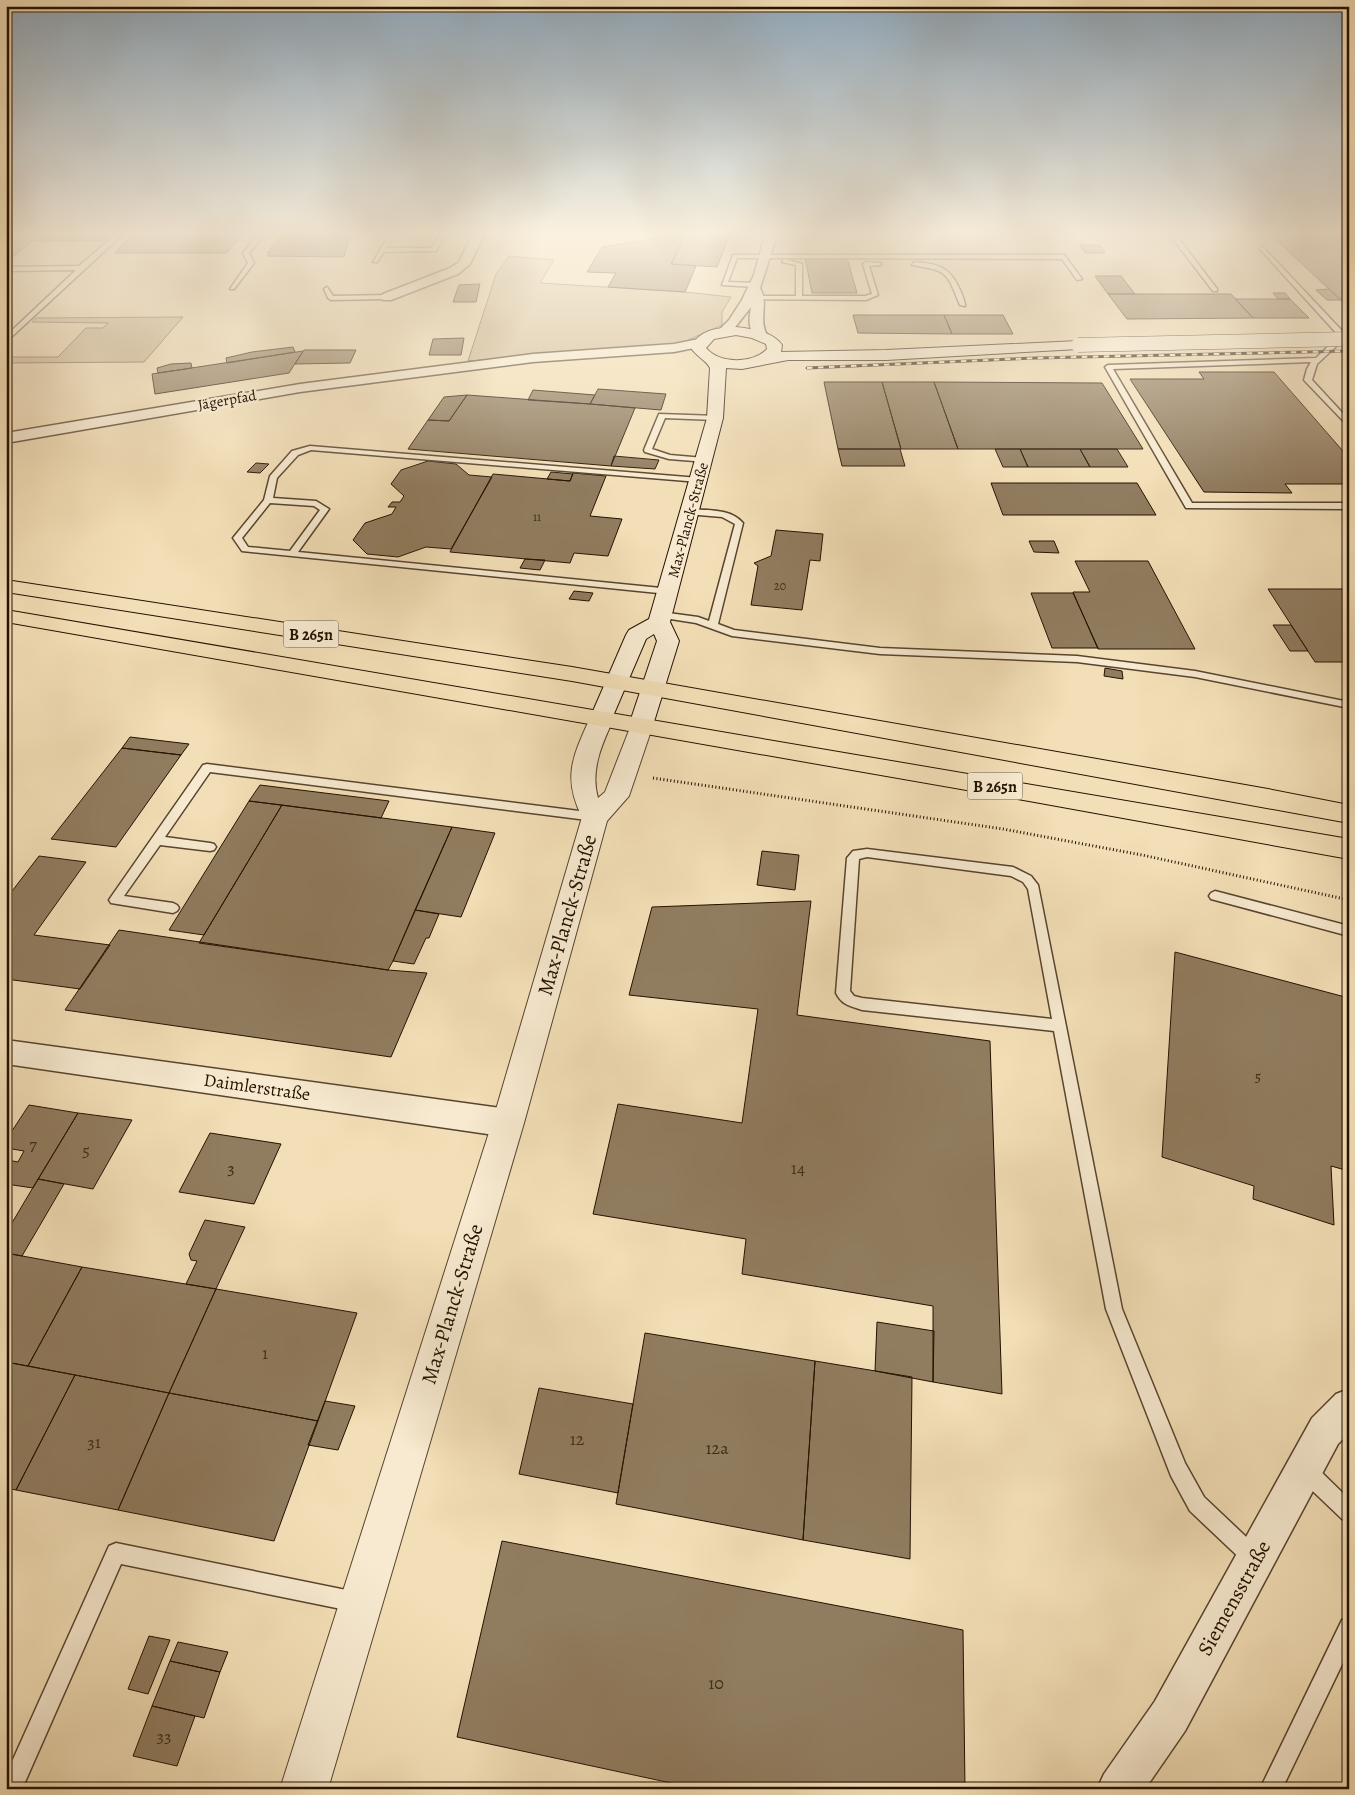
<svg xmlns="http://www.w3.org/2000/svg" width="1355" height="1795" font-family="Alegreya,serif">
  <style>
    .green { fill: #d0bc98; stroke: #7a664c }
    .building { fill: #907c5f; stroke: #241100 }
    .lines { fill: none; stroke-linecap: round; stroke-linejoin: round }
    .service-casing { stroke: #58442e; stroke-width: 3 }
    .minor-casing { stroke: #58442e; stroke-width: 3 }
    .tertiary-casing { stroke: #58442e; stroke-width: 2 }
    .secondary-casing { stroke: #241100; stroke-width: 2 }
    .primary-casing { stroke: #241100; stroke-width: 2 }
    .path { stroke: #241100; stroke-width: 3; stroke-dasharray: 1 2.5; stroke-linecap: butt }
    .service { fill: #f7ead0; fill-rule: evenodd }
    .minor { fill: #f7ead0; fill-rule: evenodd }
    .tertiary { fill: #f7ead0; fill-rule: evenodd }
    .secondary { fill: #f7ead0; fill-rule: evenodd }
    .primary { fill: #f3dfb7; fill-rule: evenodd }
    .rail-casing { stroke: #241100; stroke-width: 3 }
    .rail { stroke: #f7ead0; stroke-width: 2; stroke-dasharray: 5.5; stroke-linecap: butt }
    .secondary-bridge-casing { stroke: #241100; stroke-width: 15; stroke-linecap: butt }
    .secondary-bridge { stroke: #f7ead0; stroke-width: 14 }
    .labels { text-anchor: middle; stroke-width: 5; stroke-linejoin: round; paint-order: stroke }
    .far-number-label { font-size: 12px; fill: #3f2c18 }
    .far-street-label { font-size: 15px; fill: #241100; stroke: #f7ead0 }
    .number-label { font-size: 15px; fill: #3f2c18 }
    .shield { fill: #f7ead0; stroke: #63523e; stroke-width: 1 }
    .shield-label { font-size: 16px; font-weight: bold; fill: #241100 }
    .street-label { font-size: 18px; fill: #241100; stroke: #f7ead0 }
    .near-number-label { font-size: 18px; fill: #3f2c18 }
    .near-street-label { font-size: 21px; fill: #241100; stroke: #f7ead0 }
  </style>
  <rect width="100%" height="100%" fill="#f3dfb7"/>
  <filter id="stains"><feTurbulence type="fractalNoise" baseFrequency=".004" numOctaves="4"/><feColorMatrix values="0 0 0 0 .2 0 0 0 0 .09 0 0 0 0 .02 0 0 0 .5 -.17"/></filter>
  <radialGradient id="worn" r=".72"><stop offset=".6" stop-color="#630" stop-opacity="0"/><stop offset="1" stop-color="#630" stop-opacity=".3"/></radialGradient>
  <path class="green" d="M509,256l45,4 -14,23 145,9 46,5 -9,15v13l-36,16 -21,6 -197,14 28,-87z
    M183,317l-39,45 -138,1v-6h52l28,-29h17l5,-5 -76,-1 4,-4z"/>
  <path class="building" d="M21,235h88l-6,6h-71l-26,22v-15z
    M132,235h109l-14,18h-112z
    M281,235h69l-6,22 -77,-1 3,-3h-3z
    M676,235h9l-14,29 25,2 -11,26 -77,-5 8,-14 -29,-1 15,-25z
    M685,235l44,1 -12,31 -46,-3z
    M1271,235h78v72l-20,-18z
    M1080,245h19l6,8h-20z
    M805,258h42l10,35h-45z
    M1095,276h26l14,18h-27z
    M480,284l-4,18h-23l6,-17z
    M1329,289l12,11h-14l-11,-10z
    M1273,293h12l5,6h-12z
    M1108,294h123l22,24 -126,1z
    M1235,299h55l19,19h-56z
    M853,315h91l8,19 -94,-1z
    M944,315h59l10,19h-61z
    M464,338l-3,17h-32l4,-16z
    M293,347l2,5 -68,11 -1,-5 26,-6z
    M304,350h52l-6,13 -55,1z
    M303,351l-14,22 -134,21 -3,-20z
    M191,363l1,5 -34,5 -1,-5 14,-4z
    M1199,372h75l75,86v26h-64l7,9 -88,-1 -74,-113h74z
    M824,382h58l19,67h-63z
    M882,382h52l24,67h-57z
    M934,382l168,1 41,66h-185z
    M598,389l68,5 -5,16 -71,-6z
    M533,390l62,5 -5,9 -62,-4z
    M467,395l123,9 45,4 -24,58 -203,-17 20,-29 21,1z
    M467,395l-18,26 -21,-1 16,-23z
    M838,449h62l5,17h-63z
    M995,449h25l8,18h-25z
    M1020,449h60l10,18h-62z
    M1080,449h37l11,18h-38z
    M614,456l45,4 -4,9 -44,-3z
    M428,461l28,3 13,11 23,2 -41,72 -25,-2 -28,10 -31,-3 -14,-14 12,-17 27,-9 4,-7h-8l4,-5h8l4,-6 -13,-12 10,-14z
    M256,463l13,1 -9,9 -13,-1z
    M551,472l22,2 -3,7 -23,-2z
    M573,473l33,3 -16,40 32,3 -14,37 -34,-3 -4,10 -120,-11 43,-78 77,7z
    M991,483h146l19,32h-153z
    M776,530l47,4 -3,27 -10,-1 -8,50 -51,-5 7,-39 -4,-3 17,-7z
    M1029,541h25l5,12 -25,-1z
    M525,559l20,1 -5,10 -20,-2z
    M1075,561h73l47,88h-97l-25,-57h17z
    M1268,589h81v73h-34z
    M574,591l19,2 -4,8 -20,-2z
    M1031,593h42l25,55h-46z
    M1273,625h18l17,26h-18z
    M1105,668l17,3 1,8 -19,-3z
    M130,737l59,7 -8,11 -59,-7z
    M122,748l59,7 -65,92 -65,-8z
    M260,785l129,16 -8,17 -132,-17z
    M249,801l33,4 -78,130 -35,-5z
    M282,805l170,22 -59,134 -5,9 -189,-27z
    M452,827l43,6 -34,84 -46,-7z
    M762,851l37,4 -4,35 -38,-5z
    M39,856l47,6 -52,73 76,10 -30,44 -74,-10v-80z
    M811,901l-14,114 193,26 12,353 -69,-12v-76l-191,-32 4,-35 -153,-25 25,-110 124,19 16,-114 -129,-14 23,-88z
    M415,910l24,4 -10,24h-3l-12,26 -21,-3z
    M119,930l269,40 39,3 -36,84 -326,-47z
    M1175,952l174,46v173l-18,-5 3,59 -81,-26 1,-13 -92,-29z
    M29,1105l49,8 -45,75 -27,-4v-21l2,-3 10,2 6,-11 -18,-3v-8z
    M78,1113l54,7 -39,69 -55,-10z
    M210,1133l71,11 -27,60 -75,-12z
    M38,1179l26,5 -42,72 -16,-3v-20z
    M205,1220l40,7 -29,62 -30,-5 11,-23 -6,-1 -2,-6z
    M6,1253l76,14 -54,99 -22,-4z
    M82,1267l134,22 -47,104 -141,-27z
    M216,1289l141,24 -39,108 -149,-28z
    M877,1322l57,9 -1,51 -58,-11z
    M645,1333l170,28 -12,179 -187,-36z
    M815,1361l97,16 -2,182 -107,-19z
    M6,1362l69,13 -59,115 -10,-2z
    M75,1375l94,18 -51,117 -102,-20z
    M539,1388l94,16 -15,89 -99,-19z
    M169,1393l149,28 -44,120 -156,-31z
    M325,1401l30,5 -17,44 -30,-5z
    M502,1541l461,89 2,159h-266l-242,-52z
    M149,1636l21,4 -22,54 -20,-5z
    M178,1642l50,10 -8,20 -50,-11z
    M170,1661l50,11 -16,46 -52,-12z
    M152,1706l43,10 -18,50 -44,-10z"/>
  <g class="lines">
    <defs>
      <path id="service" d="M115,235h7l-116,107v-6l70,-66 -70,1v-4l73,-1z
        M258,235h6l-15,18 5,10 -20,26h-4l18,-26 -5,-10z
        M389,235h6l-9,13h46l7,-13h6l-9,16 -52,1 -7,10h-4z
        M1170,235h6l41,54v2h-4z
        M1262,246l83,88 4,-1 -2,5 -3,1 -27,25 -5,16 37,40v7l-45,-47 3,-11 4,-7 -198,7 79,134h157v6l-163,-1 -81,-141 3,-2 208,-7 23,-22 -79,-87z
        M733,255h331l18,24 -5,1 -15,-21 -325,-1 -9,24 27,1 3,2 -3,2 -33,-2z
        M784,259l18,5v32h63l7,-2 -9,-30 3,-2 15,1v2l-12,1 9,29 -12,5 -119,-1v-2l2,-1h47v-31l-14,-3z
        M914,262c26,2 36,5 47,30 2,5 4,10 4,14l-5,-1c-14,-34 -12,-34 -48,-40z
        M327,287l6,9 54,-1 3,2 -3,2 -56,1 -3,-2 -4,-9z
        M659,414l59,2v4h-3l-50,-2 -13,31 18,6 34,3 4,2 -1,2 -38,-3 -24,-7 -1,-2z
        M310,446l389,32 4,2 -4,2 -388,-32 -13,5 -21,23 -4,20 43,3 13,8 -31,43 373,37v4l-3,1 -426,-43 -9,-13 31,-38 6,-24 22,-25zM270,503l44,3 6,4 -30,41 -42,-4 -6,-9z
        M690,509c18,2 40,-1 53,14l-25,101 16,6 146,18 197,8 118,15 154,31v6l-154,-31 -118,-15 -197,-8 -148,-18 -36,-13 -38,-6 -2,-2 5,-3 37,5 11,4 26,-97 -13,-7 -35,-3v-4z
        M207,764l388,49 6,4 -6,4 -385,-49 -45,65 45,6 4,1 2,3 -2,3 -4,1 -50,-6 -36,51 49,7 4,2 2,3 -2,3 -4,2 -62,-10 -2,-3 2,-3 92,-132z
        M867,849l146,18 18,9 7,9 84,424 63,154 19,34 56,53 3,7 -3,7 -7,3 -7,-3 -56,-53 -19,-35 -65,-167 -52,-278 -192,-21c-12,-4 -20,-5 -26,-17l11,-135 6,-7zM867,857l144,19 12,6 5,7 24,130 -190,-21 -8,-2 -4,-5 9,-132z
        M1215,891l134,35v10l-138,-37 -2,-3 2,-3z
        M1306,1462l7,2 36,35v22l-7,-2 -43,-41 -2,-7 2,-7z
        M116,1543l240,49 7,3 3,7 -3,7 -7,3 -235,-48 -99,225h-16v-14l103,-229z
        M1349,1617v33l-67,139h-22l82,-169z"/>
      <path id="minor" d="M472,235h12l-14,29 -12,10 -67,26h-8l-2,-3 2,-3 67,-26 9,-6z
        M765,235h12l-17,53c9,15 -2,32 7,47l-2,3h-10c-7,-11 -6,-19 -4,-31l-22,28h-10l-2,-3 12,-12 13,-20 12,-25z
        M699,339l7,4 -2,3 -30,6 -141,10 -233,30 -294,51v-10l294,-49 233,-30 141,-10z
        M6,1040l502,69 11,4 4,10 -4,10 -11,4 -502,-73z
        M1349,1389v44l-11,11 -153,287 -40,58h-48l7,-15 51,-73 157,-283 24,-24z"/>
      <path id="tertiary" d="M602,710l8,3 4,5c-12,26 -24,52 -16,80l7,-6 28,-72 8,-3 8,3 4,5 -24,71 -22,25 -83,302 -196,666h-48l212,-666 90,-306c-20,-40 -9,-61 8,-99l4,-5z"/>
      <path id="secondary" d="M736,327c16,2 36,4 46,18l-1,7 105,-2 192,-9 5,1 2,3 -2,3 -5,1 -192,11h-98l-46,9 -16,-1 -3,50 -53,204 9,19 -26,84 -4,5 -8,3 -8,-3 -4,-5 28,-84 -3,-7 -8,5 -36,84 -8,3 -8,-3 -4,-5 36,-83 3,-5 20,-11 58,-201 3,-50c-3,-7 -14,-12 -19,-20 8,-19 27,-20 45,-21zM736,335l16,3 14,6 1,5c-14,15 -48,15 -61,-1l8,-9z"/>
      <path id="primary" d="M6,580l566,87 696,122 81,16v18l-777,-142 -566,-89z
        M6,610l1343,229v20l-320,-58 -1023,-179z"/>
    </defs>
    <use href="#service" class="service-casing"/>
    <use href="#minor" class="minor-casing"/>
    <use href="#tertiary" class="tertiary-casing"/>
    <use href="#secondary" class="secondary-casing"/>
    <use href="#primary" class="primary-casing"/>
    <path class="path" d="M653,778l350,51 139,26 207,45"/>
    <use href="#service" class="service"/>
    <use href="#minor" class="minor"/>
    <use href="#tertiary" class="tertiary"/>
    <use href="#secondary" class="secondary"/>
    <use href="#primary" class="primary"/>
    <defs>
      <path id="rail" d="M807,368l229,-10 313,-7"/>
    </defs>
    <use href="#rail" class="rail-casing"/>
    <use href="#rail" class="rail"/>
    <defs>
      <path id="secondary-bridge" d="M1078,345l271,-6"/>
    </defs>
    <use href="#secondary-bridge" class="secondary-bridge-casing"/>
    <use href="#secondary-bridge" class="secondary-bridge"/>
  </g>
  <linearGradient id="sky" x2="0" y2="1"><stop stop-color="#90a9bc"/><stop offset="0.48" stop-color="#faf1df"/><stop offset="1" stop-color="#faf1df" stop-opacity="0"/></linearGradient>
  <rect width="1355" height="486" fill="url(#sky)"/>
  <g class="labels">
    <g class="far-number-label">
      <text x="537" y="521">11</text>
      <text x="780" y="590">20</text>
    </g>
    <g class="far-street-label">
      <text transform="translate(227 400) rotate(-10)" y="5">Jägerpfad</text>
      <text transform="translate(688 520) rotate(-75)" y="5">Max-Planck-Straße</text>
    </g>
    <g class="number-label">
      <text x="1258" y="1082">5</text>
    </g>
    <g class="shield">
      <rect x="283.5" y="620.5" width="55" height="27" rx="4"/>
      <rect x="967.5" y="772.5" width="55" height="27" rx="4"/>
    </g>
    <g class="shield-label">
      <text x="311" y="640">B 265n</text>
      <text x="995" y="792">B 265n</text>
    </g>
    <g class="street-label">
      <text transform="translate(257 1087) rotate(8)" y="6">Daimlerstraße</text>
    </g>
    <g class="near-number-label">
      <text x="33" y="1150">7</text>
      <text x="86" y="1156">5</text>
      <text x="231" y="1174">3</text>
      <text x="798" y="1174">14</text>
      <text x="265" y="1359">1</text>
      <text x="577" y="1445">12</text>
      <text x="94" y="1448">31</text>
      <text x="717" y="1454">12a</text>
      <text x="716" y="1689">10</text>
      <text x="164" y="1742">33</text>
    </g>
    <g class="near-street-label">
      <text transform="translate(567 915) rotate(-74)" y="7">Max-Planck-Straße</text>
      <text transform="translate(452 1304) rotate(-73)" y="7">Max-Planck-Straße</text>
      <text transform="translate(1234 1598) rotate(-61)" y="7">Siemensstraße</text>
    </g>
  </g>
  <rect width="1355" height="1795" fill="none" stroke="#f3dfb7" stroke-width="25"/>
  <rect x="8" y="8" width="1340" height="1780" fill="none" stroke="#241100" stroke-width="2.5"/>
  <rect x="12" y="12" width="1330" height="1770" fill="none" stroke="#241100"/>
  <rect width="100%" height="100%" filter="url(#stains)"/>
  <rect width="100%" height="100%" fill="url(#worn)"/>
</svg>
